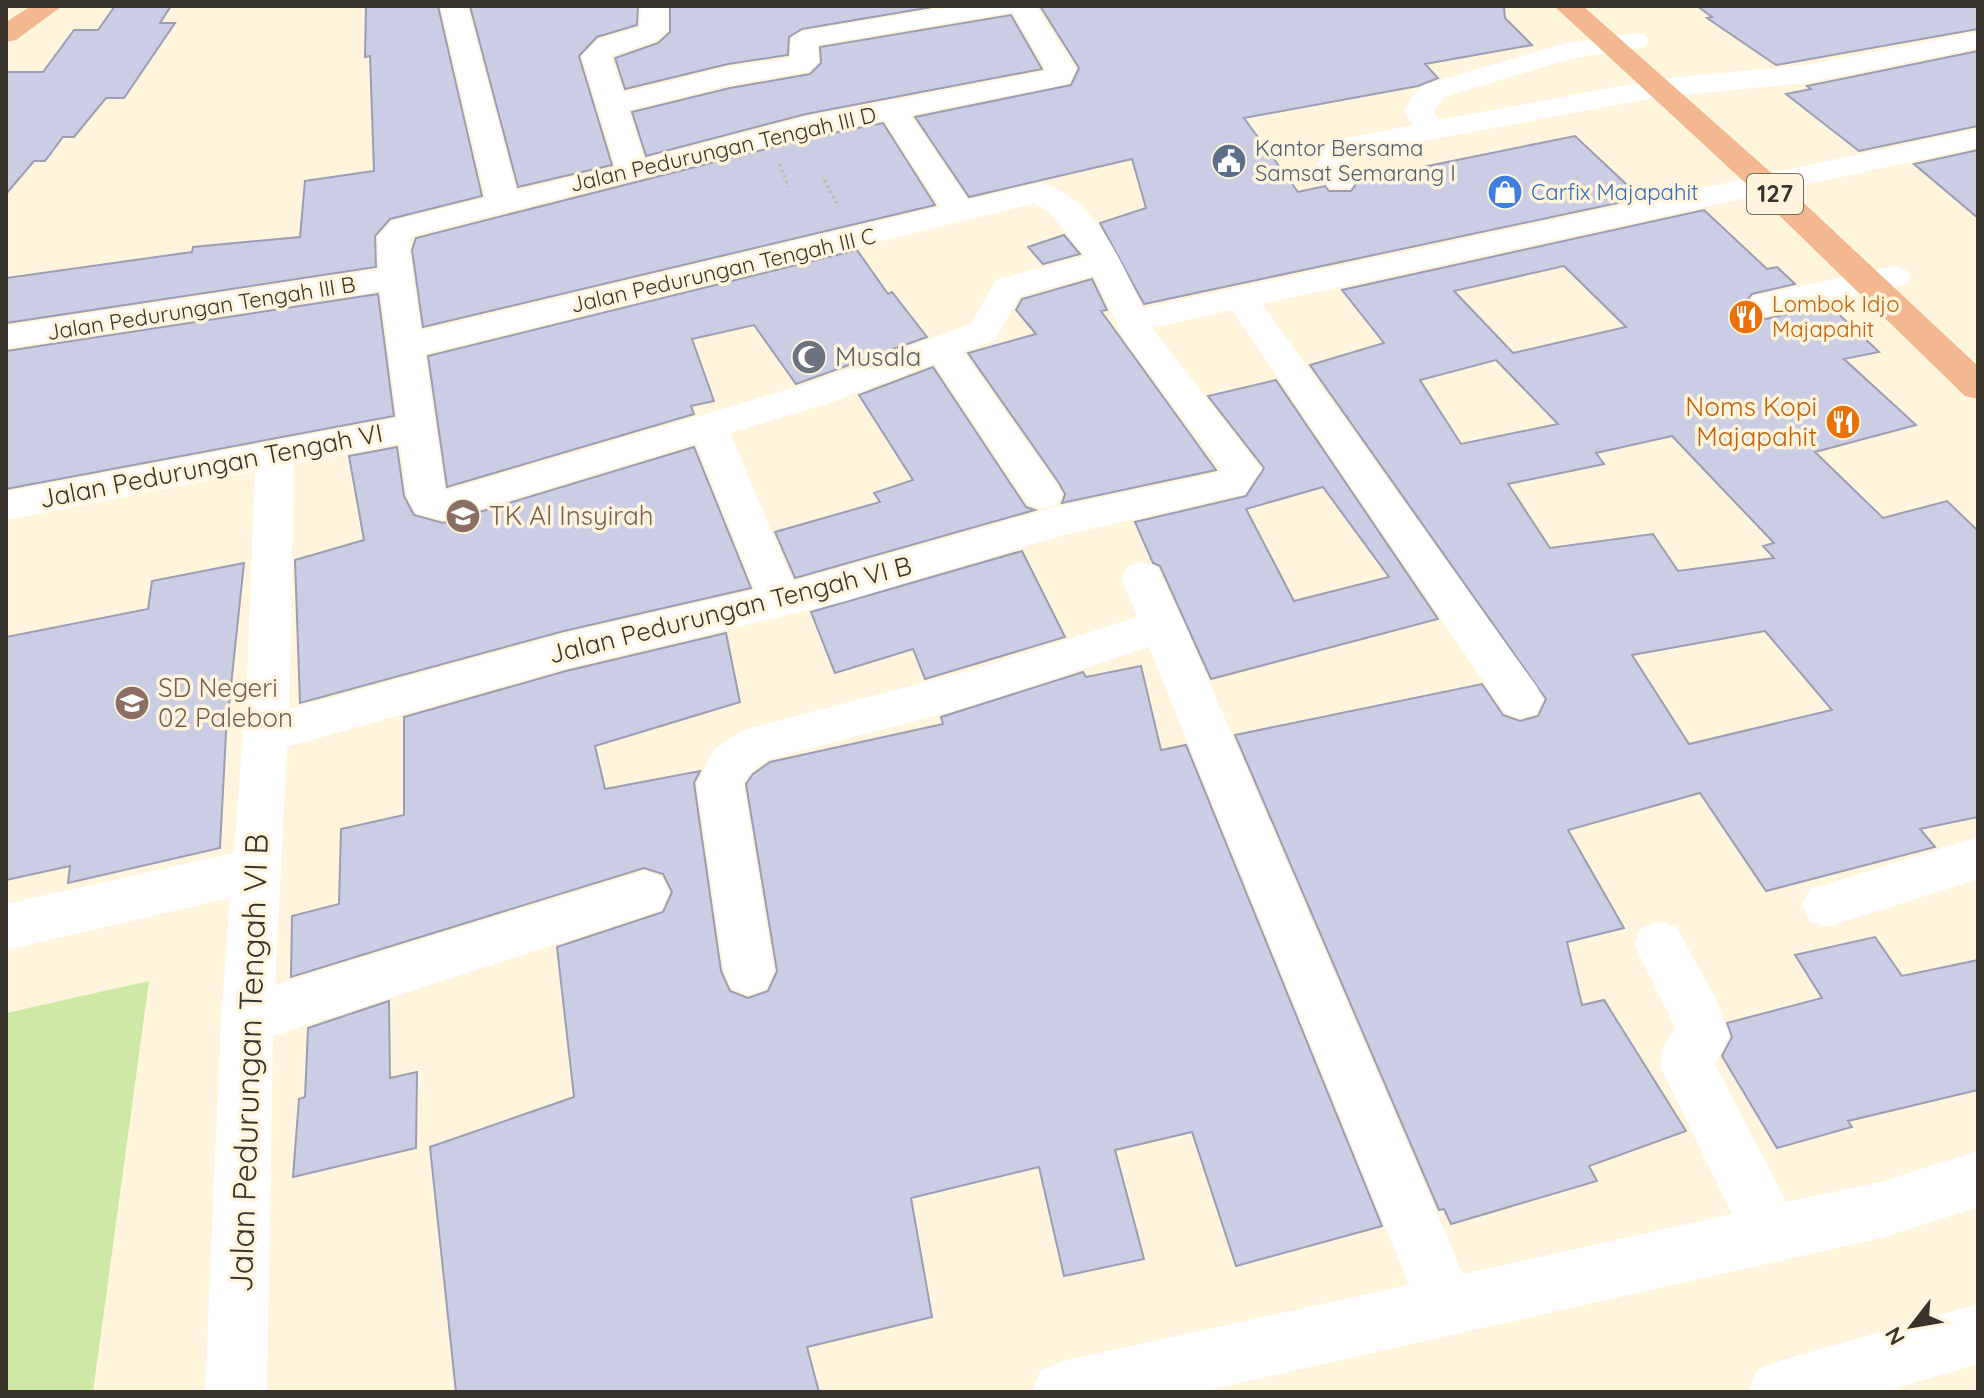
<svg xmlns="http://www.w3.org/2000/svg" width="1984" height="1398" font-family="Quicksand,sans-serif">
  <style>
    .green { fill: #cee8a5 }
    .building { fill: #cbcde5; stroke: #9c9db4; stroke-width: 2; fill-rule: evenodd }
    .lines { fill: none; stroke-linecap: round; stroke-linejoin: round }
    .path { stroke: #c2bba7; stroke-width: 3; stroke-dasharray: 3 3; stroke-linecap: butt }
    .minor { fill: #fff; fill-rule: evenodd }
    .major { fill: #f4b891; fill-rule: evenodd }
    .labels { text-anchor: middle; stroke-width: 7; stroke-linejoin: round; paint-order: stroke }
    .far-service-label { font-size: 22px; fill: #4e5e75; stroke: #fef5dc; text-anchor: start }
    .far-street-label { font-size: 22px; fill: #38342b; stroke: #fef5dc }
    .far-shop-label { font-size: 22px; fill: #366cbe; stroke: #fef5dc; text-anchor: start }
    .far-food-label { font-size: 22px; fill: #c56008; stroke: #fef5dc; text-anchor: start }
    .shield { fill: #fef5dc; stroke: #736e60; stroke-width: 2 }
    .shield-label { font-size: 24px; font-weight: bold; fill: #38342b }
    .worship-label { font-size: 26px; fill: #5b616d; stroke: #fef5dc; text-anchor: start }
    .food-label { font-size: 26px; fill: #c56008; stroke: #fef5dc; text-anchor: end }
    .street-label { font-size: 26px; fill: #38342b; stroke: #fef5dc }
    .education-label { font-size: 26px; fill: #785e54; stroke: #fef5dc; text-anchor: start }
    .near-street-label { font-size: 32px; fill: #38342b; stroke: #fef5dc }
  </style>
  <rect width="100%" height="100%" fill="#fef5dc"/>
  <path class="green" d="M149,981l-56,411h-87v-379z"/>
  <path class="building" d="M115,6h56l-11,17h15l-51,75h-18l-32,39h-11l-18,24h-11l-28,33v-122h37l31,-42h24z
    M366,6h72l44,190 -92,23 -15,17 1,31 -370,56v-45l186,-26 1,-5 107,-10 5,-56 69,-10 -4,-115 -5,1z
    M470,6h168l-1,19 -40,12 -18,19 33,109 -94,22z
    M670,6h268l-136,23 -13,8 -1,18 -60,9 -103,25 -10,-31 43,-15 12,-11z
    M1040,6h464l1,12 27,27 -107,19 13,14 -20,8 -174,32 54,74 27,-6 4,5h22l8,-11 216,-44 66,62 -497,106 -44,-81 46,-15 -14,-49 -163,38 -54,-80 156,-32 8,-17z
    M1697,6h281v23l-202,36 -69,-47 5,-1z
    M1011,15l31,54 -236,45 -160,42 -14,-44 98,-24 80,-14 11,-11 -1,-16z
    M1978,51v75l-119,25 -73,-57 25,-5 -4,-3z
    M883,123l52,82 -512,122 -11,-77 4,-12 397,-101z
    M1978,150v68l-64,-54z
    M1704,210l63,59 10,-2 18,17 -43,10 -7,9 5,12 16,4 63,-14 50,47 -35,7 72,66 -101,27 68,66 64,-17 31,30v286l-58,12 15,18 -169,44 -66,-98 -132,37 56,98 -57,14 15,63 22,-5 82,131 -97,35 8,15 -146,43 -7,-15 -5,1 -204,-475 247,-51 21,31 17,6 18,-5 8,-17 -236,-334 74,-22 -42,-53zM1564,266l62,61 -113,26 -59,-62zM1496,360l62,64 -97,20 -41,-64zM1672,436l102,107 -11,3 11,12 -96,13 -25,-37 -103,14 -42,-64 96,-20 -8,-11zM1765,631l67,79 -143,34 -57,-89z
    M1064,235l16,19 -37,10 -15,-17z
    M857,250l31,44 4,-2 35,45 -131,47 -42,-59 -62,14 22,62 -23,5 3,8 -247,73 -19,-131z
    M1092,279l15,31 -6,1 115,159 -154,33 3,-9 -6,-11 -91,-130 68,-19 -20,-24 6,-11z
    M378,294l16,122 -388,73v-138z
    M933,367l93,140 9,3 -240,68 -20,-46 105,-30 -6,-9 39,-13 -54,-85z
    M1276,380l162,239 -227,60 -51,-113 -7,-3 -18,-41 111,-26 18,-28 -56,-72zM1323,487l66,90 -95,24 -48,-92z
    M397,447l7,49 10,19 29,8 251,-76 57,141 -187,43 -264,72 -5,-143 69,-20 -15,-84z
    M1022,551l43,86 -140,42 -12,-30 -78,24 -24,-61z
    M244,563l-18,170 -6,115 -152,35 2,-17 -64,14v-243l142,-28 4,-28z
    M726,633l14,69 -145,44 10,43 95,-18 -6,12 27,188 9,20 18,7 20,-7 9,-20 -31,-187 7,-10 17,-12 173,-38 -2,-7 142,-45 3,5 55,-11 20,84 25,-5 196,481 -146,40 -44,-134 -77,18 29,109 -80,17 -25,-109 -128,31 21,119 -125,30 12,45h-363l-26,-245 144,-50 -17,-150 106,-35 9,-20 -9,-18 -19,-6 -353,109 1,-61 47,-12 2,-75 63,-14v-98l162,-46z
    M1875,937l27,39 76,-16v130l-130,31 4,6 -75,21 -55,-92 10,-19 -5,-14 95,-25 -27,-43z
    M389,1001l1,77 27,-6 -1,76 -123,29 6,-78 6,-2 3,-69z"/>
  <g class="lines">
    <path class="path" d="M779,164l10,23
      M824,180l15,27"/>
    <path class="minor" d="M441,6h26l49,185 100,-24 -34,-112 16,-15 42,-13 1,-21h26l1,24 -11,10 -46,16 12,37 106,-26 62,-9c-2,-19 -1,-24 18,-28l148,-24h79l40,64 -8,14 -158,31 58,85 72,-17c55,13 81,79 103,125l835,-179v18l-716,157 275,383 6,13 -6,13 -16,5 -16,-5 -273,-403 -80,18 110,142 -18,24 -184,42 -214,65 -281,67 -278,79 -12,238 370,-114 17,6 7,16 -7,16 -17,6 -372,121 -6,356h-62l16,-373 9,-121 -224,52v-46l228,-51 13,-172 8,-210 -249,49v-28l391,-74 -16,-127 -375,57v-22l373,-56 -1,-34 14,-15 94,-23zM1013,12l34,59 -240,46 -163,43 -16,-50 101,-25 80,-14 10,-10 -2,-16zM884,120l56,87 -519,124 -12,-81 1,-11 4,-4 398,-101zM1035,203l14,9 36,44 -89,24 -25,44 -164,60 -362,107 -20,-137zM1094,275l31,66 96,128 -3,4 -158,33 -267,76 -63,-149 103,-31 101,-39 95,142 14,4 14,-4 5,-10 -5,-10 -94,-133 32,-12 25,-44zM400,443l7,53 10,18 27,6 252,-77 59,147 -190,44 -276,75 5,-245z
      M1978,32v16l-173,35 -146,14 -304,57 -8,11 9,16 -5,7h-22l-12,-23 8,-17 9,-7 79,-16 -9,-13 9,-17 11,-10 142,-42 69,-10 10,2 4,6 -4,6 -75,12 -126,38 -10,15 6,8 219,-41 146,-14z
      M1894,266l12,4 5,7 -5,7 -141,32 -12,-3 -5,-8 5,-8 12,-3z
      M1142,562l15,5 28,58 278,649 269,-60 -71,-146 1,-18 13,-23 -41,-83 7,-16 18,-7 18,7 39,71 13,37 -14,28 71,138 95,-20 97,-31v56l-97,31 -682,154h-167l9,-22 22,-9 346,-76 -260,-638 -181,60 -199,52 -18,13 -8,11 31,188 -7,17 -18,7 -18,-7 -7,-17 -27,-188 17,-33 29,-20 225,-59 169,-54 -16,-39 6,-11z
      M1978,837v42l-151,48 -17,-6 -8,-16 8,-16z
      M1978,1304v60l-95,28h-135l9,-22 22,-9z"/>
    <path class="major" d="M31,6h31l-46,34 -10,2v-20z
      M1554,6h29l193,171 202,189v33l-13,-3 -211,-205z"/>
  </g>
  <defs>
    <symbol id="civic-disc" viewBox="-11 -11 22 22"><circle r="9.5" fill="#5c6f8a" stroke="#fef5dc"/><path d="M-.6-6.5H3V-4.5H.6V-3L4-1V1h2V6H-6V1h2V-1L-.6-3ZM-1.2 2.5V6h2.4V2.5Z" fill="#fff"/></symbol>
    <symbol id="shop-disc" viewBox="-11 -11 22 22"><circle r="9.5" fill="#3f7fe0" stroke="#fef5dc"/><path d="M-5-2.5h2.3a2.7 3.5 0 0 1 5.4 0H5L5.5 6h-11ZM-1.5-2.5h3a1.5 2.3 0 0 0-3 0Z" fill="#fff"/></symbol>
    <symbol id="restaurant-disc" viewBox="-11 -11 22 22"><circle r="9.5" fill="#e8710a" stroke="#fef5dc"/><path d="M-5-6h1v4h1v-4h1v4h1v-4h1v5L-1.5 .5V6h-2V.5L-5-1ZM5-6V6H3V1.5H1.5Q1.5-4 5-6Z" fill="#fff"/></symbol>
    <symbol id="mosque-disc" viewBox="-11 -11 22 22"><circle r="9.5" fill="#6b7280" stroke="#fef5dc"/><path d="M3.5-4.9A6 6 0 1 0 3.5 4.9A5 5 0 1 1 3.5-4.9Z" fill="#fff"/></symbol>
    <symbol id="school-disc" viewBox="-11 -11 22 22"><circle r="9.5" fill="#8d6e63" stroke="#fef5dc"/><path d="M0-5L7-2L0 1L-7-2ZM-4 1L0 2.5L4 1V4Q0 6-4 4Z" fill="#fff"/></symbol>
  </defs>
  <g fill-rule="evenodd">
    <use href="#civic-disc" x="1209" y="141" width="40" height="40"/>
    <use href="#shop-disc" x="1485" y="172" width="40" height="40"/>
    <use href="#restaurant-disc" x="1726" y="297" width="40" height="40"/>
    <use href="#mosque-disc" x="789" y="337" width="40" height="40"/>
    <use href="#restaurant-disc" x="1823" y="402" width="40" height="40"/>
    <use href="#school-disc" x="443" y="496" width="40" height="40"/>
    <use href="#school-disc" x="112" y="683" width="40" height="40"/>
  </g>
  <g class="labels">
    <g class="far-service-label">
      <text x="1255" y="156">Kantor Bersama<tspan x="1255" dy="25">Samsat Semarang I</tspan></text>
    </g>
    <g class="far-street-label">
      <text transform="translate(723 149) rotate(-13)" y="8">Jalan Pedurungan Tengah III D</text>
      <text transform="translate(723 270) rotate(-13)" y="8">Jalan Pedurungan Tengah III C</text>
      <text transform="translate(201 308) rotate(-9)" y="8">Jalan Pedurungan Tengah III B</text>
    </g>
    <g class="far-shop-label">
      <text x="1531" y="200">Carfix Majapahit</text>
    </g>
    <g class="far-food-label">
      <text x="1772" y="312">Lombok Idjo<tspan x="1772" dy="25">Majapahit</tspan></text>
    </g>
    <rect class="shield" x="1747" y="174" width="56" height="40" rx="6"/>
    <g class="shield-label">
      <text x="1775" y="202">127</text>
    </g>
    <g class="worship-label">
      <text x="835" y="366">Musala</text>
    </g>
    <g class="food-label">
      <text x="1817" y="416">Noms Kopi<tspan x="1817" dy="30">Majapahit</tspan></text>
    </g>
    <g class="street-label">
      <text transform="translate(211 466) rotate(-11)" y="9">Jalan Pedurungan Tengah VI</text>
      <text transform="translate(730 610) rotate(-14)" y="9">Jalan Pedurungan Tengah VI B</text>
    </g>
    <g class="education-label">
      <text x="489" y="525">TK Al Insyirah</text>
      <text x="158" y="697">SD Negeri<tspan x="158" dy="30">02 Palebon</tspan></text>
    </g>
    <g class="near-street-label">
      <text transform="translate(249 1063) rotate(-88)" y="11">Jalan Pedurungan Tengah VI B</text>
    </g>
  </g>
  <rect width="1984" height="1398" fill="none" stroke="#38342b" stroke-width="16"/>
  <g transform="translate(1912 1326) rotate(239)" stroke="#fef5dc" stroke-width="6" paint-order="stroke">
  <path d="M0-6L14 30L0 20L-14 30Z" fill="#38342b"/>
  <text y="-12" font-size="22" font-weight="bold" text-anchor="middle" fill="#38342b">N</text>
  </g>
</svg>
